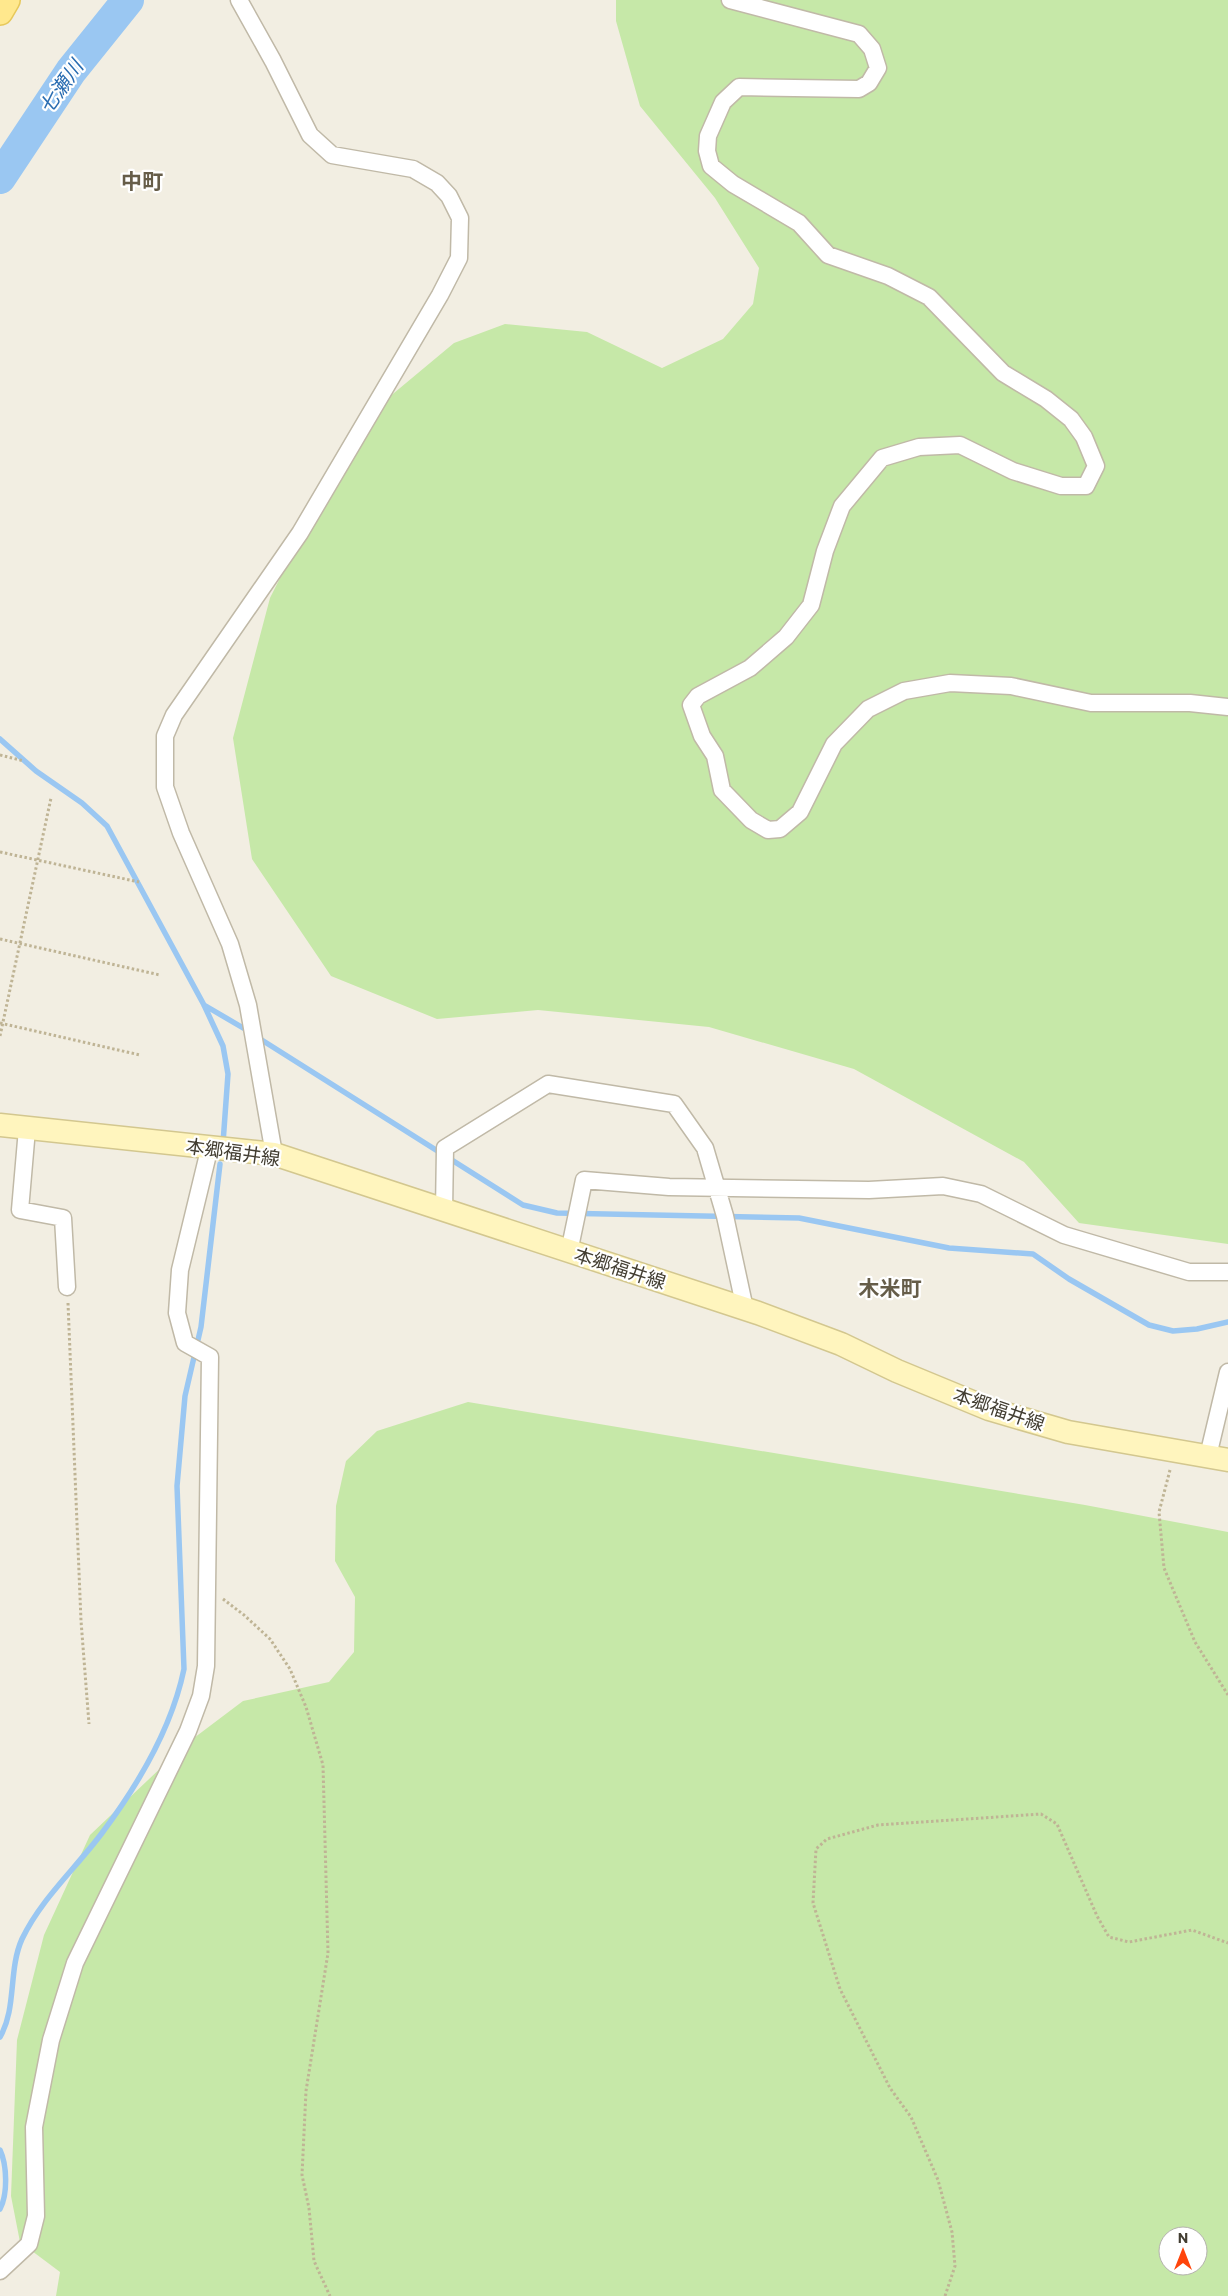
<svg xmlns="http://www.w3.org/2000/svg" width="1228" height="2296" font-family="Commissioner,'Noto Sans JP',sans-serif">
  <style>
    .green { fill: #c6e8a8; fill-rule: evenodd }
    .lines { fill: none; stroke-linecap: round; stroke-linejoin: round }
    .stream { stroke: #9ac7f2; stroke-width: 5.5 }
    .river { stroke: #9ac7f2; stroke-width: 32 }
    .minor-casing { stroke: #c0b9a7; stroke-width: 19 }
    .secondary-casing { stroke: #d3c78f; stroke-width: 25 }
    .primary-casing { stroke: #e7c85a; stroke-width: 28 }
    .path { stroke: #bfb495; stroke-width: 3; stroke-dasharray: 2.5 2.5; stroke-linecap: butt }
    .minor { stroke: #fff; stroke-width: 16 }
    .secondary { stroke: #fff5be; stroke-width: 22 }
    .primary { stroke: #ffe88d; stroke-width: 25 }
    .labels { text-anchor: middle; stroke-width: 4.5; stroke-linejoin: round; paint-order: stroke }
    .street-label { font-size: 19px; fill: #433e32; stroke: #fff }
    .water-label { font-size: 20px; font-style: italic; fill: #296cb1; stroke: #fff }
    .quarter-label { font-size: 21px; font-weight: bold; fill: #665d49; stroke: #fff }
  </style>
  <rect width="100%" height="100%" fill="#f2eee2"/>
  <path class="green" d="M616,0h612v1244l-149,-21 -55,-61 -170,-93 -145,-42 -171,-17 -101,9 -106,-43 -79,-117 -19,-121 37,-140 88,-175 96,-80 51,-19 82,8 75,36 61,-29 30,-35 6,-36 -44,-70 -75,-92 -24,-85z
    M468,1402l617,103 143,27v764h-1172l4,-24 -40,-30 -9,-46 6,-156 27,-105 46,-100 96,-91 57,-43 86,-19 25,-30 1,-55 -20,-36 1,-55 10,-45 31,-30zM1168,2236h30v30h-30z"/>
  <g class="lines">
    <path class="stream" d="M0,739l36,32 46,32 25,23 97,179 19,41 5,28 -5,69
      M204,1005l46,27
      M257,1037l266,168 34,8 242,5 150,30 84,6 36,25 80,46 24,6 24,-2 31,-7
      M0,2037c17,-29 8,-67 22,-98 19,-40 54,-71 80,-106 36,-48 70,-106 82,-164l-7,-183 8,-90 16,-69 19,-163
      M0,2150c7,15 8,44 0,59"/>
    <path class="river" d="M0,178l71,-107 57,-71"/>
    <defs>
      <path id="minor" d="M239,0l34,61 37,74 22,20 81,14 24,14 12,13 11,22 -1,40 -19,37 -140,238 -126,182 -9,21v51l16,46 49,111 18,61 26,149
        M730,0l129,34 13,15 6,19 -9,15 -10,6 -120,-2 -16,15 -15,34 -1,15 4,15 22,18 66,39 29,32 60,21 41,21 74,76 43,26 25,20 13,18 12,29 -10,20h-25l-48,-15 -53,-26 -41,2 -37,11 -40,48 -17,45 -14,54 -25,32 -36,31 -52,28 -7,9 11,31 13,20 7,34 29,30 17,10 12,-1 20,-17 34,-68 34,-35 36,-18 46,-8 61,3 80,17h99l38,4
        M27,1129l-7,81 43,8 4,69
        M444,1211l1,-63 103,-64 126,20 31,44 20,68 20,93
        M569,1252l15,-72 85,7 200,3 74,-4 38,8 83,41 125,37h39
        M1208,1456l20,-84
        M0,2271l29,-27 7,-28 -2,-89 17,-87 24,-77 113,-232 13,-35 5,-30 4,-309 -25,-14 -8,-30 3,-43 30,-124"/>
      <path id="secondary" d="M0,1125l274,29 484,159 83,31 56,27 92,38 79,23 160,28"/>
      <path id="primary" d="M0,12l7,-12"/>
    </defs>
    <use href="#minor" class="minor-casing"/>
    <use href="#secondary" class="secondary-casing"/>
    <use href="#primary" class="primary-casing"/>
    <path class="path" d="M0,755l24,6
      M0,852l139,30
      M0,939l160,36
      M0,1023l140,32
      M0,1036l51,-238
      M68,1303l13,318 8,103
      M1170,1470l-11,42 5,56 31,74 33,53
      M223,1599l21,16 26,24 20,30 16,38 17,58 5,188 -22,138 -4,84 7,33 5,53 16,35
      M945,2296l10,-30 -3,-34 -14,-52 -27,-63 -21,-29 -50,-99 -27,-86 3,-54 11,-10 51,-14 163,-11 16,10 40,92 12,21 20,5 63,-12 36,13"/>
    <use href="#minor" class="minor"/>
    <use href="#secondary" class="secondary"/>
    <use href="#primary" class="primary"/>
  </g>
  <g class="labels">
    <g class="street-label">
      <text transform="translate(233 1152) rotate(8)" y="7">本郷福井線</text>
      <text transform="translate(620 1268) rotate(18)" y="7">本郷福井線</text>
      <text transform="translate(999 1409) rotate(19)" y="7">本郷福井線</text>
    </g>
    <g class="water-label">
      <text transform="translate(61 87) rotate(-55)" y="7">七瀬川</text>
    </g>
    <g class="quarter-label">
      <text x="142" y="189">中町</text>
      <text x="890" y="1296">木米町</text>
    </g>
  </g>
  <g transform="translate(1183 2251)"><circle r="24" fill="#ffffff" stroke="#b4b2ad"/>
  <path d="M0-4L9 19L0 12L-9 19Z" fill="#ff440b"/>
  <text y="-8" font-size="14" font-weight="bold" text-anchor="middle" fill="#433e32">N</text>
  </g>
</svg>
